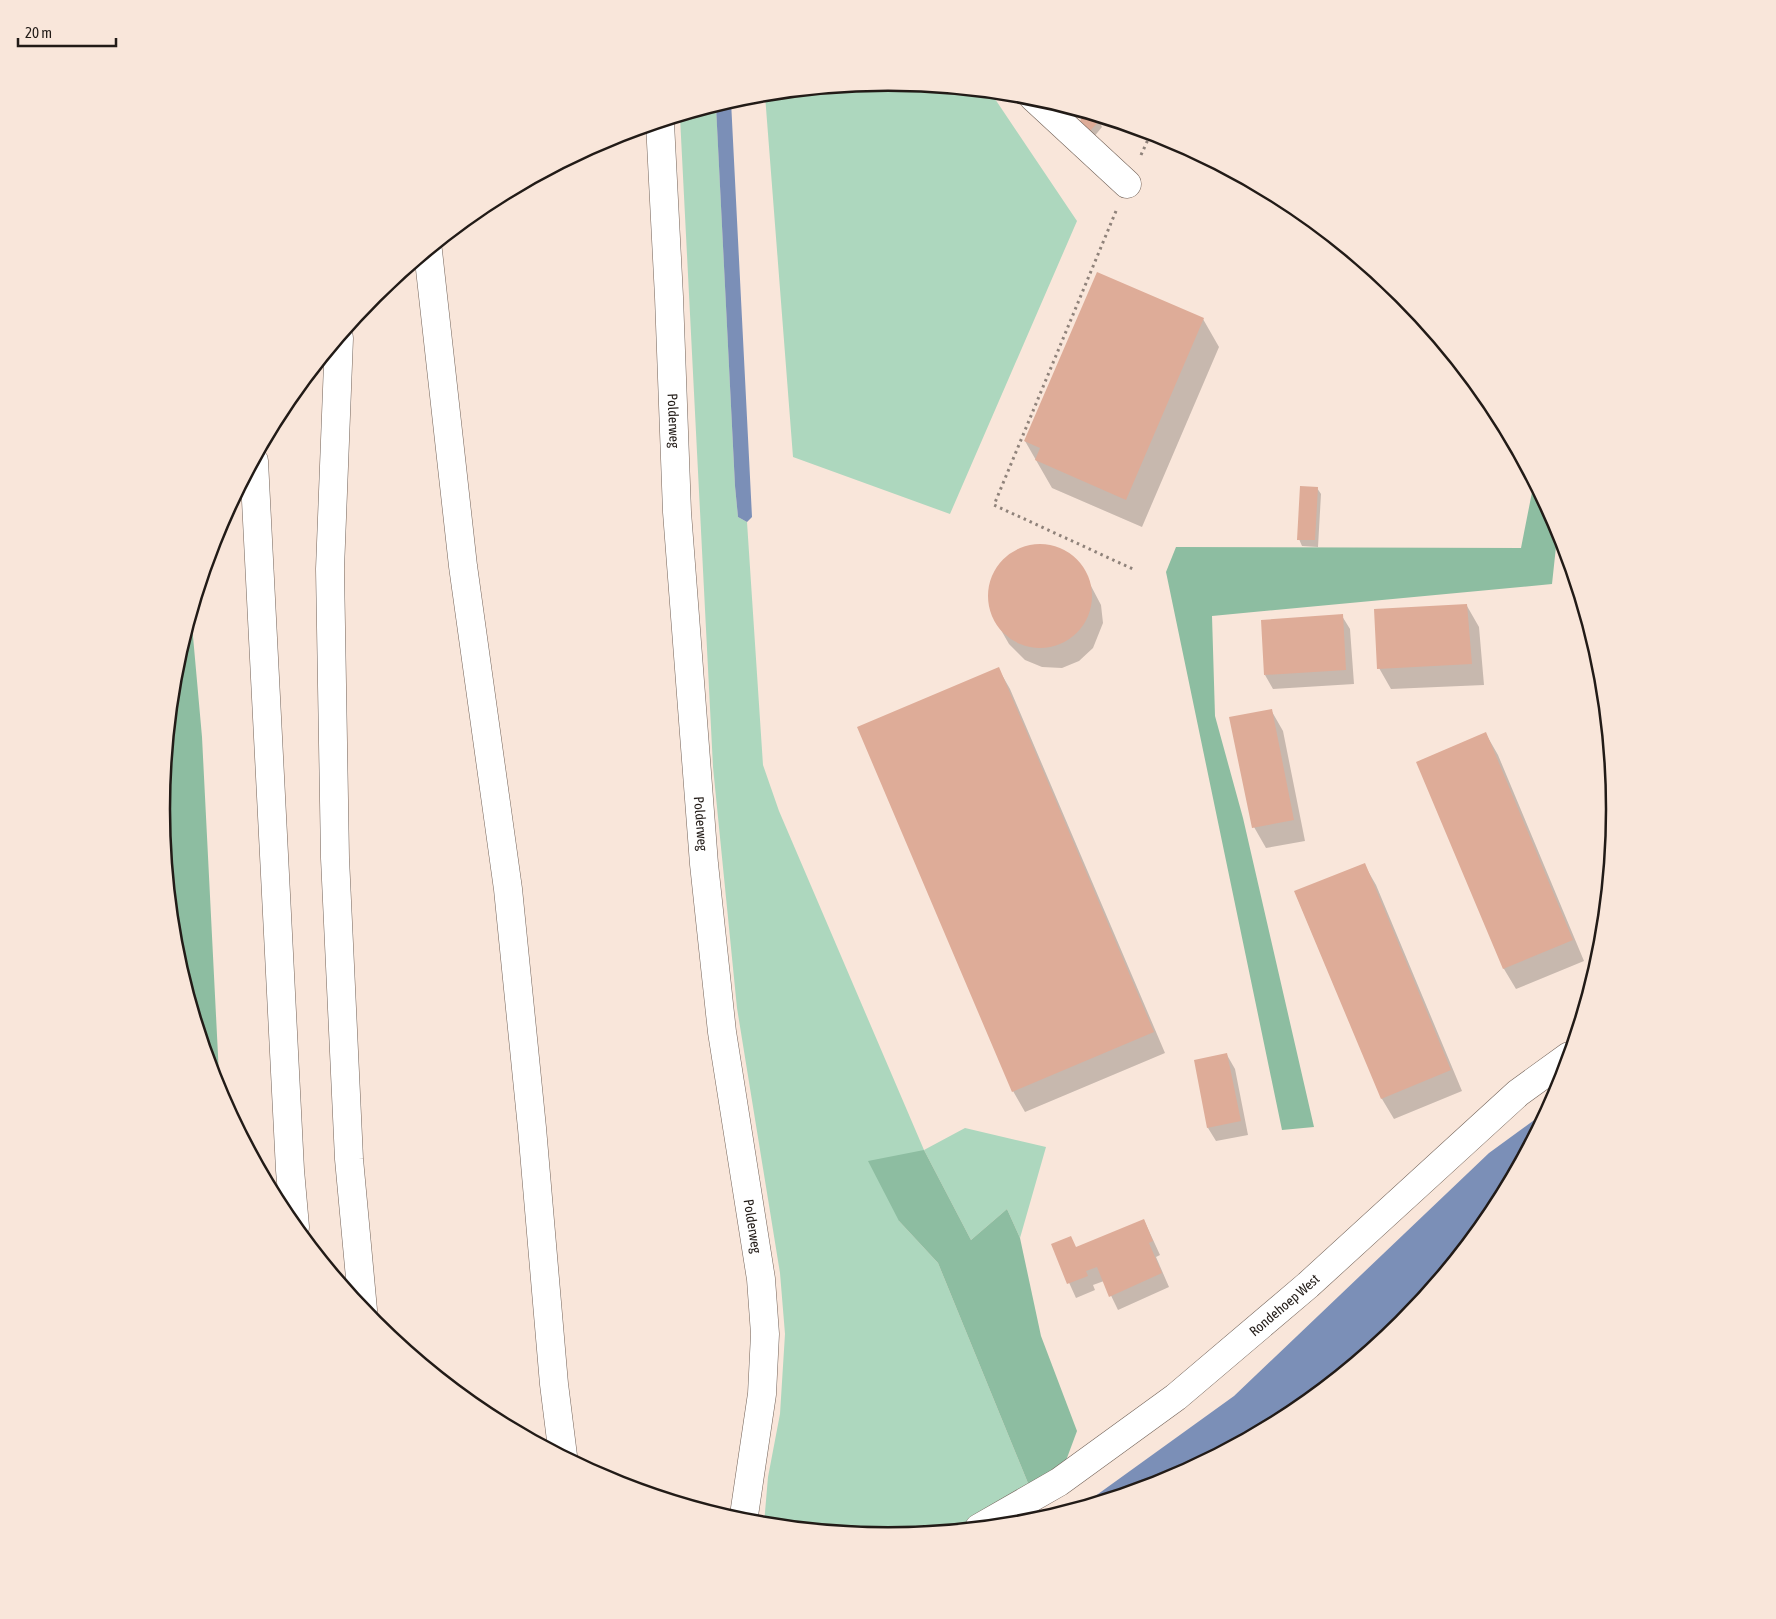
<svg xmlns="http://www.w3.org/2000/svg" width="1776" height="1619" font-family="'Asap Condensed',sans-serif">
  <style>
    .green { fill: #add7be }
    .forest { fill: #8dbda1 }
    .water { fill: #7b8fb7 }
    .shadow { fill: #0003 }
    .building { fill: #deac98 }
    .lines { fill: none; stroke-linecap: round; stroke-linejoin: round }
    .minor-casing { stroke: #726258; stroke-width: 29 }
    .highway-casing { stroke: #726258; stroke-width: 29 }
    .path { stroke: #8f827a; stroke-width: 3; stroke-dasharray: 2.5 4; stroke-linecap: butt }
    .minor { stroke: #fff; stroke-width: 28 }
    .highway { stroke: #fff; stroke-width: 28 }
    .labels { text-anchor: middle; stroke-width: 4.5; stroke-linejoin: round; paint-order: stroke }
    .street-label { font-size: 14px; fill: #221b17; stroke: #f9e6da }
    .rim { fill: none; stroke: #221b17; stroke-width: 2.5 }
  </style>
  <rect width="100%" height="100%" fill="#f9e6da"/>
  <path class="green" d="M888,83l103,10 86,128 -127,293 -157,-57 -28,-362z
    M716,105l19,381 3,31 9,5 16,243 16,46 145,339 41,-22 81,19 -26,91 -13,-29 -36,31 -47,-90 -25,71 39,42 92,225 -79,42 -63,6 -124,-12 4,-47 12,-63 5,-80 -5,-61 -43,-265 -24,-241 -33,-650z"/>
  <path class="forest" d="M1534,482l24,46 -6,56 -340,32 3,100 28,102 71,309 -32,3 -116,-558 10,-25 345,1z
    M191,614l11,123 18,358 -45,-144 -14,-142 14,-142z
    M924,1150l47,90 36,-31 13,29 21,98 36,95 -13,35 -34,22 -92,-225 -39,-42 -31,-60z"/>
  <path class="water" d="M731,101l21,416 -5,5 -9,-5 -3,-31 -19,-380z
    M1548,1110l-56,104 -90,110 -110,90 -126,67 -86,26 154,-111 255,-243z"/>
  <path class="shadow" d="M1087,114l12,7 3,6 -9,11 -14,-14z
    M1203,319l16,28 -77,180 -90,-39 -27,-47z
    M1317,488l4,6 -3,53 -16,-1 -3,-7z
    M1034,546h11l21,7 14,12 21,40 2,18 -10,25 -14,13 -17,7 -20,-1 -17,-7 -16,-16 -12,-21 -7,-19 1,-20 8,-17 15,-14z
    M1467,606l12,21 5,58 -93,4 -12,-21z
    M1342,616l8,13 4,55 -81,5 -8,-14z
    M998,668l12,21 155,364 -140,59 -12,-21z
    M1271,710l12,21 22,110 -39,7 -12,-21z
    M1486,734l12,21 86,206 -68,28 -12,-20 -86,-206z
    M1364,864l12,21 86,206 -68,28 -12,-20 -87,-207z
    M1227,1055l8,14 13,66 -32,6 -8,-13z
    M1144,1220l16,35 -4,2 13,30 -51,23 -14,-29 -11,4 2,5 -19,8 -24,-53 25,3z"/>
  <path class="building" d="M1085,113l15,7 -11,12 -11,-8z
    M1097,272l107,46 -78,182 -91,-40 5,-12 -16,-7z
    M1300,486l18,1 -3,53h-18z
    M988 596a52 52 0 1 1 104 0a52 52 0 1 1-104 0Z
    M1467,604l5,60 -95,5 -3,-60z
    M1343,614l3,56 -82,5 -3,-55z
    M999,667l155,365 -142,60 -155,-365z
    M1272,709l22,111 -42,8 -23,-111z
    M1486,732l87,208 -70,29 -87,-207z
    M1365,863l86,207 -70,29 -87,-208z
    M1227,1053l14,68 -34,7 -13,-68z
    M1144,1219l9,22 -4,2 13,30 -53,24 -12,-30 -11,4 2,5 -21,8 -16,-40 20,-8 5,11z"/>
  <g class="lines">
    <defs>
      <g id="minor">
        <path d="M1033,97l94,87"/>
        <path id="s1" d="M660,123l9,174 8,215 27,352 18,168 39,247 4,55 -3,60 -19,128"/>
        <path id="s2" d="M979,1528l80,-46 117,-85 132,-112 210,-192 51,-37"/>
      </g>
      <path id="highway" d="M428,251l35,315 45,323 24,239 22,256 9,72
        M339,338l-9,231 5,289 14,301 14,151
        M254,461l36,709 5,57"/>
    </defs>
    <use href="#minor" class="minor-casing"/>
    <use href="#highway" class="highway-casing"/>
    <path class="path" d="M1141,155l10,-22
      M1116,211l-122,294 141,65"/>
    <use href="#minor" class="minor"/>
    <use href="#highway" class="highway"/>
  </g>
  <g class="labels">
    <g class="street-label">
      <text dy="5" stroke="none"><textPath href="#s1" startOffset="298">Polderweg</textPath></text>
      <text dy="5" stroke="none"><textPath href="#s1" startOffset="702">Polderweg</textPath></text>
      <text dy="5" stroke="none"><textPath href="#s1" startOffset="1108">Polderweg</textPath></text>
      <text dy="5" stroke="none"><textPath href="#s2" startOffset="379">Rondehoep West</textPath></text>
    </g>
  </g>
  <path d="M0 0H1776V1619H0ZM170 809a718 718 0 1 1 1436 0a718 718 0 1 1-1436 0Z" fill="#f9e6da" fill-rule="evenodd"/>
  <path class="rim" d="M170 809a718 718 0 1 1 1436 0a718 718 0 1 1-1436 0Z"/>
  <path d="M18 38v8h98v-8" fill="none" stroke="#221b17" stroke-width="2.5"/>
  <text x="25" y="38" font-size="15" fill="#221b17" stroke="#f9e6da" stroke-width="4" paint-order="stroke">20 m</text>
</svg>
